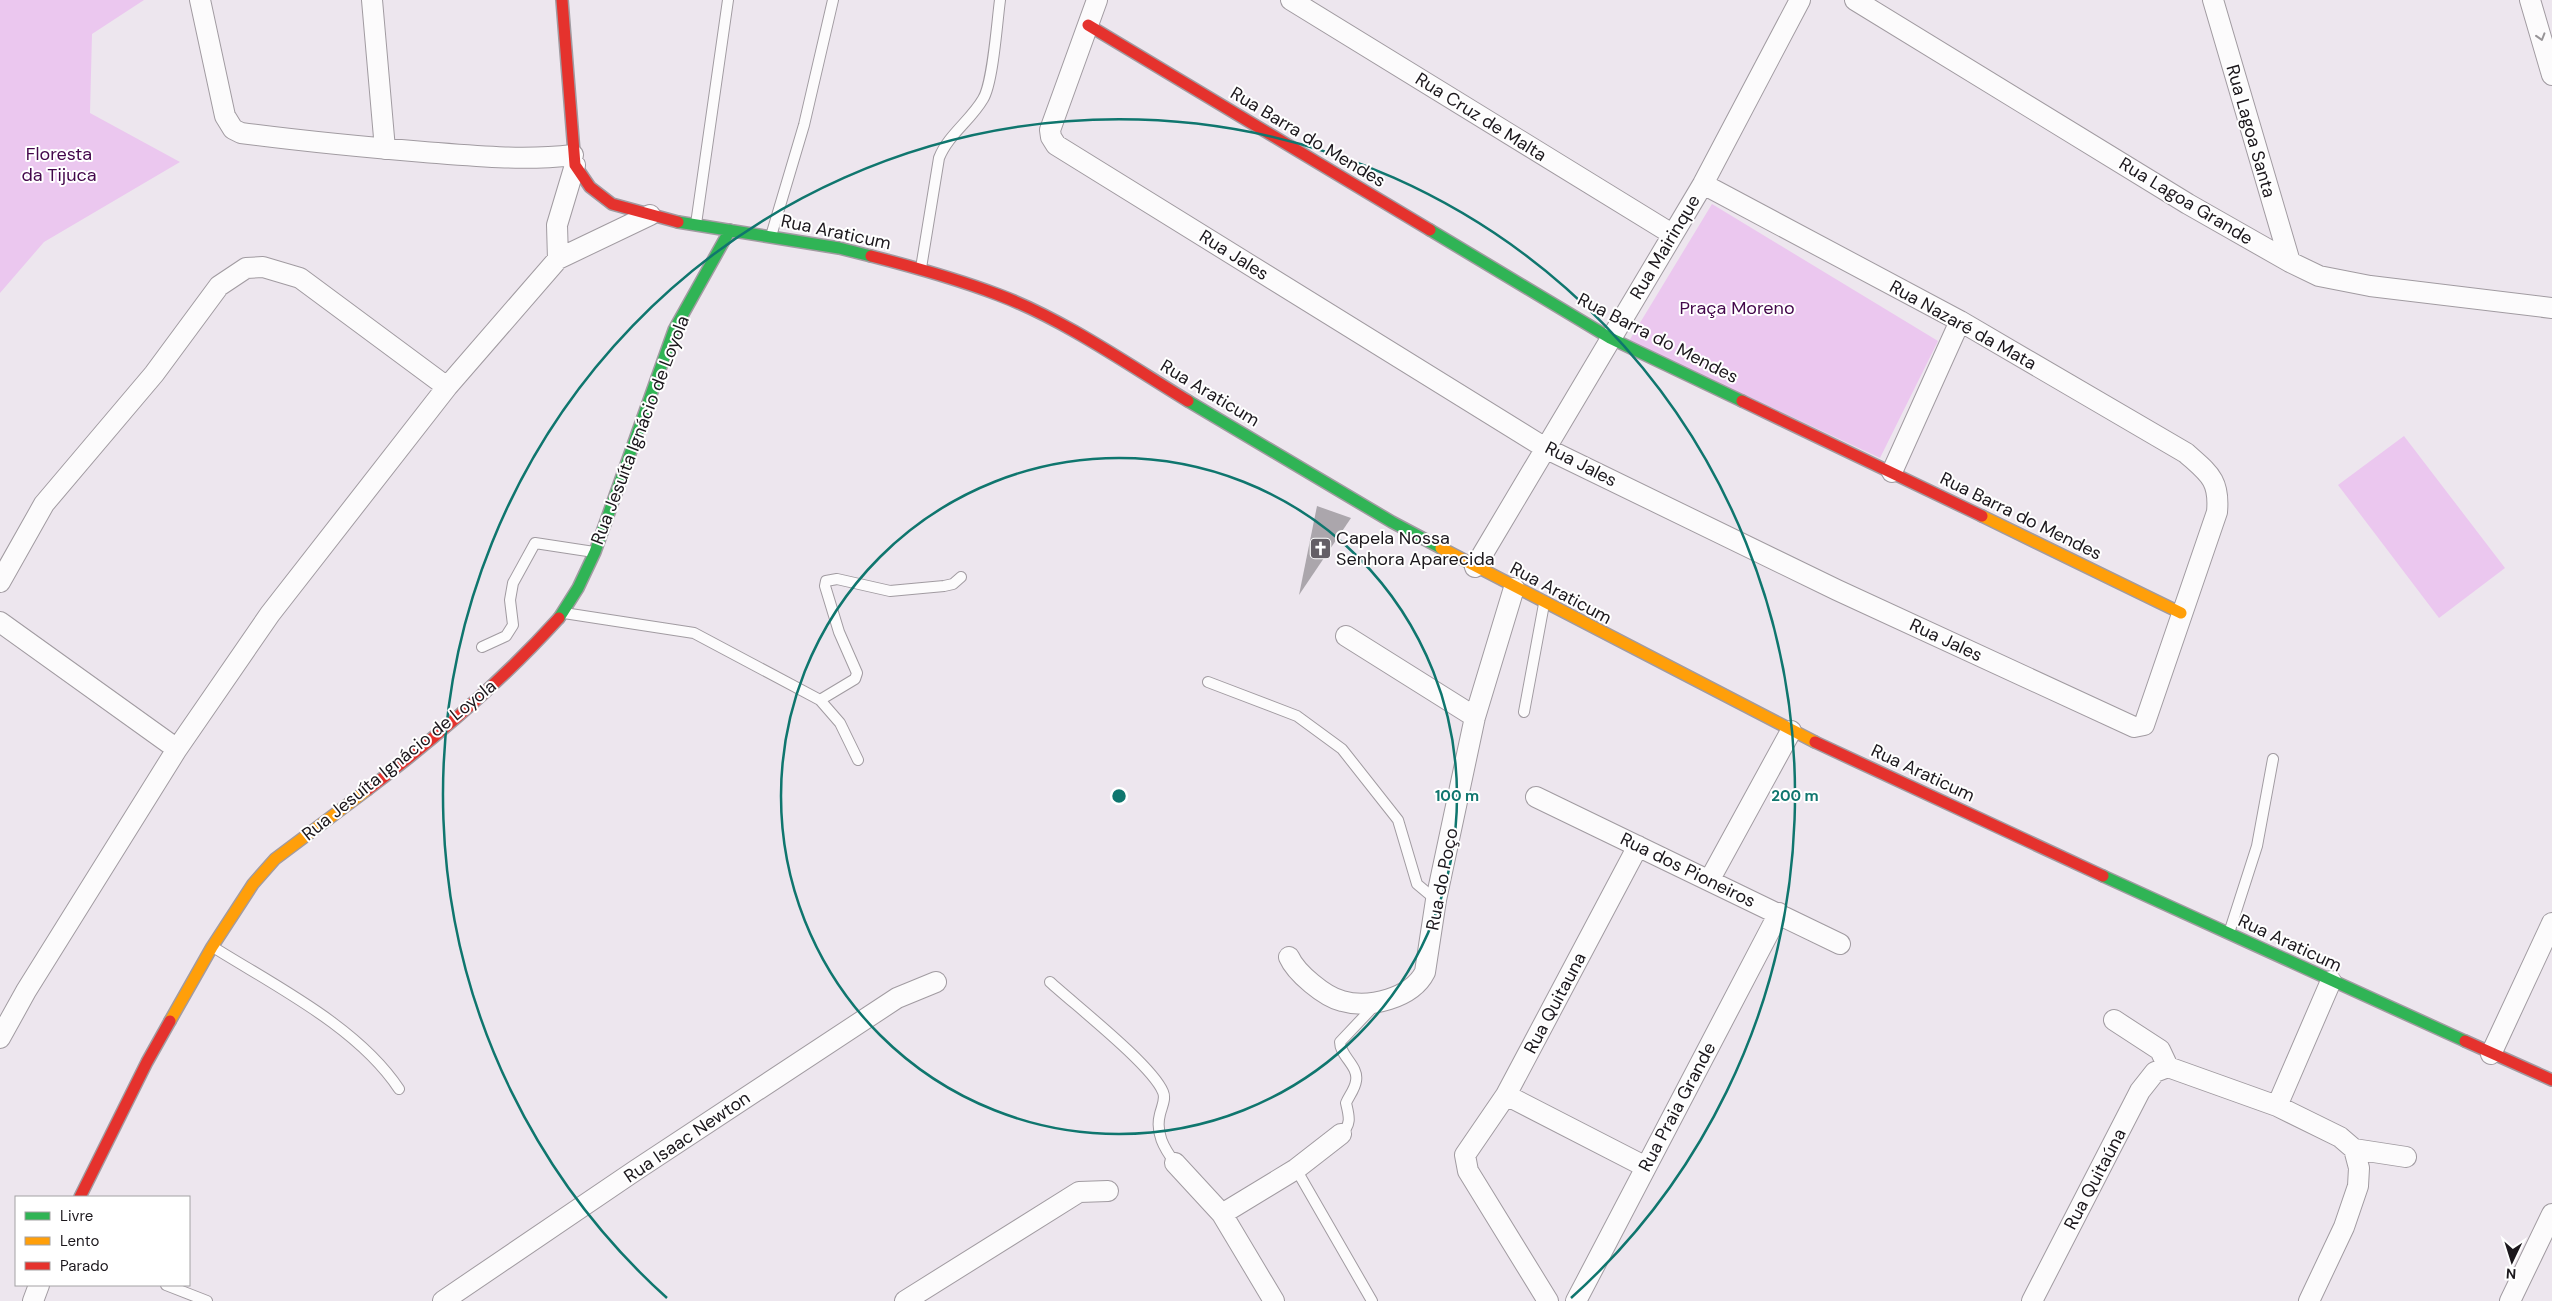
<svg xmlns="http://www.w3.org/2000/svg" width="2552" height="1301" font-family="'DM Sans',sans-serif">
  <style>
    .green { fill: #ebc7ef }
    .building { fill: #aba6ac }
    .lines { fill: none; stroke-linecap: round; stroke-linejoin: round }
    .lane-casing { stroke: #a19ba1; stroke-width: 12 }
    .street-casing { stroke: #a19ba1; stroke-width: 22 }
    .fast-casing { stroke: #a19ba1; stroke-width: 14 }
    .slow-casing { stroke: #a19ba1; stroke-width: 14 }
    .jam-casing { stroke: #a19ba1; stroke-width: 14 }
    .lane { stroke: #fcfbfc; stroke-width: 10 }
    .street { stroke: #fcfbfc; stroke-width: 20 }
    .fast { stroke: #30b455; stroke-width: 11 }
    .slow { stroke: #ff9f0a; stroke-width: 11 }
    .jam { stroke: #e5322d; stroke-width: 11 }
    .oneway { stroke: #979497 }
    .ring { fill: none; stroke: #0f766e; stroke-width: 2.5 }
    .labels { text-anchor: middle; stroke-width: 4; stroke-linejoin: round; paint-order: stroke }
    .street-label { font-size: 18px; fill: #1b171c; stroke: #fff }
    .park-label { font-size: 18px; fill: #43074b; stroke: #fff }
    .poi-label { font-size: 18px; fill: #1b171c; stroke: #fff; text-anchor: start }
    .centre { fill: #0f766e; stroke: #fff; stroke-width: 2.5 }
    .ring-label { font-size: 15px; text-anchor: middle; font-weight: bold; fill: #0f766e; stroke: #fff; stroke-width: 4; stroke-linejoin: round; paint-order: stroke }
  </style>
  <rect width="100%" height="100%" fill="#ede6ee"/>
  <path class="green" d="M0,0h144l-52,34 -2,79 90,49 -136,80 -44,51z
    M1712,204l226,137 -58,117 -251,-117z
    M2404,436l101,132 -66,50 -101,-133z"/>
  <path class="building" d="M1317,506l34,12 -52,77z"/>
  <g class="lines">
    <defs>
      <path id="lane" d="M696,224l32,-224
        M771,236l33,-111 29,-125
        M921,268l18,-110c9,-23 32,-38 44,-59 10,-16 14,-77 17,-99
        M564,613l130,20 126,67 20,23 18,37
        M482,647l24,-11 7,-11 -3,-25 3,-17 22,-40 59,9
        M1208,682l89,34 45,33 56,71 19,64 19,16
        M820,700l35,-21 2,-6 -18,-41 -14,-46 1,-5 11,-2 53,12 54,-5 9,-2 8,-7
        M1524,712l20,-108
        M2229,933l28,-87 16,-87
        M213,947c62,39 145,80 186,142
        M1050,982c25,23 102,83 113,110 3,7 -1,14 -3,22 -5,19 4,34 15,49
        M1341,1134c11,-10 8,-18 5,-31 3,-7 9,-14 10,-22 3,-15 -16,-25 -16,-39l35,-37
        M1296,1169l76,132
        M166,1285l41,16"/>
      <path id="street" d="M200,0l25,116 8,13 8,4c61,8 122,14 183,19 50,4 99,9 149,3
        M372,0l13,149
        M1097,0l-47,130 1,7 5,8 491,304 290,141 297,137 10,-2 73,-213c3,-33 -9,-39 -31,-59l-226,-132 -257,-137
        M1291,0l381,234
        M1855,0l333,204 102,58 29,14 51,10 182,22
        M2213,0l77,262
        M2530,0l22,75
        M558,259l-1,-34 18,-60
        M1892,472l68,-151
        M1475,567l228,-383 97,-184
        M0,582l44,-78 110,-130 65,-88 27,-18 17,-1 37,11 147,109
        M0,622l177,127
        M1346,636l129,81
        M1536,797l304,147
        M1710,879l81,-148
        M1289,957c7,16 36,40 53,44 27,8 70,-3 83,-29l11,-72 39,-183 39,-129
        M2114,1020l46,30 8,17 109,39 63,31 14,12 52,8
        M0,1038l26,-47 151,-242 93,-135 177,-227 111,-128 92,-44
        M2491,1054l61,-131
        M1506,1095l140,72
        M2277,1106l54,-125
        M1175,1163l47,51 52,87
        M1222,1214l74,-45 45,-35
        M33,1301l6,-16
        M443,1301l193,-131 261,-172 39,-16
        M905,1301l174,-109 29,-1
        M1548,1301l-80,-130 -3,-16 41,-60 132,-249
        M1576,1301l203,-388
        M2032,1301l108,-210 15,-19 13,-5
        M2309,1301l35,-74 14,-41 1,-18 -5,-19
        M2510,1301l42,-87"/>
      <path id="fast" d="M678,222l161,26 32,8
        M1430,230l180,108 132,63
        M1188,401l204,121 49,26
        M559,618l19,-30 17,-36 79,-222 56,-100
        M2103,876l362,165"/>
      <path id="slow" d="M1982,516l199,97
        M1441,548l374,194
        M170,1021l42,-74 41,-63 22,-25 92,-69"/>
      <path id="jam" d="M562,0l13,165 15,22 22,17 66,18
        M1088,25l342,205
        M871,256c43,11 86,23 128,39 64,24 130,70 189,106
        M1742,401l240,115
        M1815,742l288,134
        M367,790c69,-52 134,-108 192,-172
        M2465,1041l87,39
        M80,1197l67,-135 23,-41"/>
    </defs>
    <use href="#lane" class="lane-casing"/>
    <use href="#street" class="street-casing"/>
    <use href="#fast" class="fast-casing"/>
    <use href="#slow" class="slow-casing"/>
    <use href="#jam" class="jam-casing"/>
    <use href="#lane" class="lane"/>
    <use href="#street" class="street"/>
    <use href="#fast" class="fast"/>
    <use href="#slow" class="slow"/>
    <use href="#jam" class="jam"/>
  </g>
  <defs><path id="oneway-chevron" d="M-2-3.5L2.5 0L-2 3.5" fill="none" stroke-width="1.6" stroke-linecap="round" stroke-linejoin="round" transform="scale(1.25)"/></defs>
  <use class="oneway" href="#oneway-chevron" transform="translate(2541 37) rotate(73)"/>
  <g class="ring">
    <circle cx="1119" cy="796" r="338"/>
    <path d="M667 1298A676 676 0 1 1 1571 1298"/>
  </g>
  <defs>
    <symbol id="church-square" viewBox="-11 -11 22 22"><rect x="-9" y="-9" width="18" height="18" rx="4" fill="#645f66" stroke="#fff"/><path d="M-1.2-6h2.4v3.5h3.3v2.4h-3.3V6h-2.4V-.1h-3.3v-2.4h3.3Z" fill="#fff"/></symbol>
  </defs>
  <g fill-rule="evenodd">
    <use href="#church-square" x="1308" y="536" width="25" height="25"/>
  </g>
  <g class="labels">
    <g class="street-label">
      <text transform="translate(1481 117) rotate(32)" y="6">Rua Cruz de Malta</text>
      <text transform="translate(2251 131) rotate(74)" y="6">Rua Lagoa Santa</text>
      <text transform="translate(1308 137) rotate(31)" y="6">Rua Barra do Mendes</text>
      <text transform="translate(2186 201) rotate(31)" y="6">Rua Lagoa Grande</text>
      <text transform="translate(836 232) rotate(12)" y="6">Rua Araticum</text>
      <text transform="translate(1665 247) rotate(-59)" y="6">Rua Mairinque</text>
      <text transform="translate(1234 255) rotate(32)" y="6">Rua Jales</text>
      <text transform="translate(1963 325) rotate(29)" y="6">Rua Nazaré da Mata</text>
      <text transform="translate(1658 338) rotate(27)" y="6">Rua Barra do Mendes</text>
      <text transform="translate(1210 393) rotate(31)" y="6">Rua Araticum</text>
      <text transform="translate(640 430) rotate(-69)" y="6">Rua Jesuíta Ignácio de Loyola</text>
      <text transform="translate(1581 464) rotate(27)" y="6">Rua Jales</text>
      <text transform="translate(2021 516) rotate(26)" y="6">Rua Barra do Mendes</text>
      <text transform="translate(1561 593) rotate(28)" y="6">Rua Araticum</text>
      <text transform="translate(1946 640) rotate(25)" y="6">Rua Jales</text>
      <text transform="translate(399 760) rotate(-39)" y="6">Rua Jesuíta Ignácio de Loyola</text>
      <text transform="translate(1923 773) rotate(25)" y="6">Rua Araticum</text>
      <text transform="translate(1688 870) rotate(26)" y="6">Rua dos Pioneiros</text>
      <text transform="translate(1442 879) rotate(-79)" y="6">Rua do Poço</text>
      <text transform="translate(2290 943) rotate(25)" y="6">Rua Araticum</text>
      <text transform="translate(1555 1003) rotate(-62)" y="6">Rua Quitauna</text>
      <text transform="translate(1677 1107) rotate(-62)" y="6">Rua Praia Grande</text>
      <text transform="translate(687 1137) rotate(-34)" y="6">Rua Isaac Newton</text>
      <text transform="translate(2095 1179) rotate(-62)" y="6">Rua Quitaúna</text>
    </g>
    <g class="park-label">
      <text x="59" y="160">Floresta<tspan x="59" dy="21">da Tijuca</tspan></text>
      <text x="1737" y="314">Praça Moreno</text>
    </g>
    <g class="poi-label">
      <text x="1336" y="544">Capela Nossa<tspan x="1336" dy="21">Senhora Aparecida</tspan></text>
    </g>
  </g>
  <circle cx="1119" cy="796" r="8" class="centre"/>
  <g class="ring-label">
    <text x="1457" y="801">100 m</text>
    <text x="1795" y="801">200 m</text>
  </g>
  <rect x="15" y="1196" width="175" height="90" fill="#ffffff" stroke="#a4a2a4"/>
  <rect x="25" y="1212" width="25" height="8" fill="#30b455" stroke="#a4a2a4"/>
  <text x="60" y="1221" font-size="15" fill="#1b171c">Livre</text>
  <rect x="25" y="1237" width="25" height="8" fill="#ff9f0a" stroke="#a4a2a4"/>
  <text x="60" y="1246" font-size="15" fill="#1b171c">Lento</text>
  <rect x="25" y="1262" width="25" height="8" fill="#e5322d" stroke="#a4a2a4"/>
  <text x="60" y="1271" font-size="15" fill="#1b171c">Parado</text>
  <g transform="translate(2512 1261) rotate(184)" stroke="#ffffff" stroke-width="4" paint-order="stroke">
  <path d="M0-4L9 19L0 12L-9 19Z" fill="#1b171c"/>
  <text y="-8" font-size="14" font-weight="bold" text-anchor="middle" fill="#1b171c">N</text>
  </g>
</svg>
